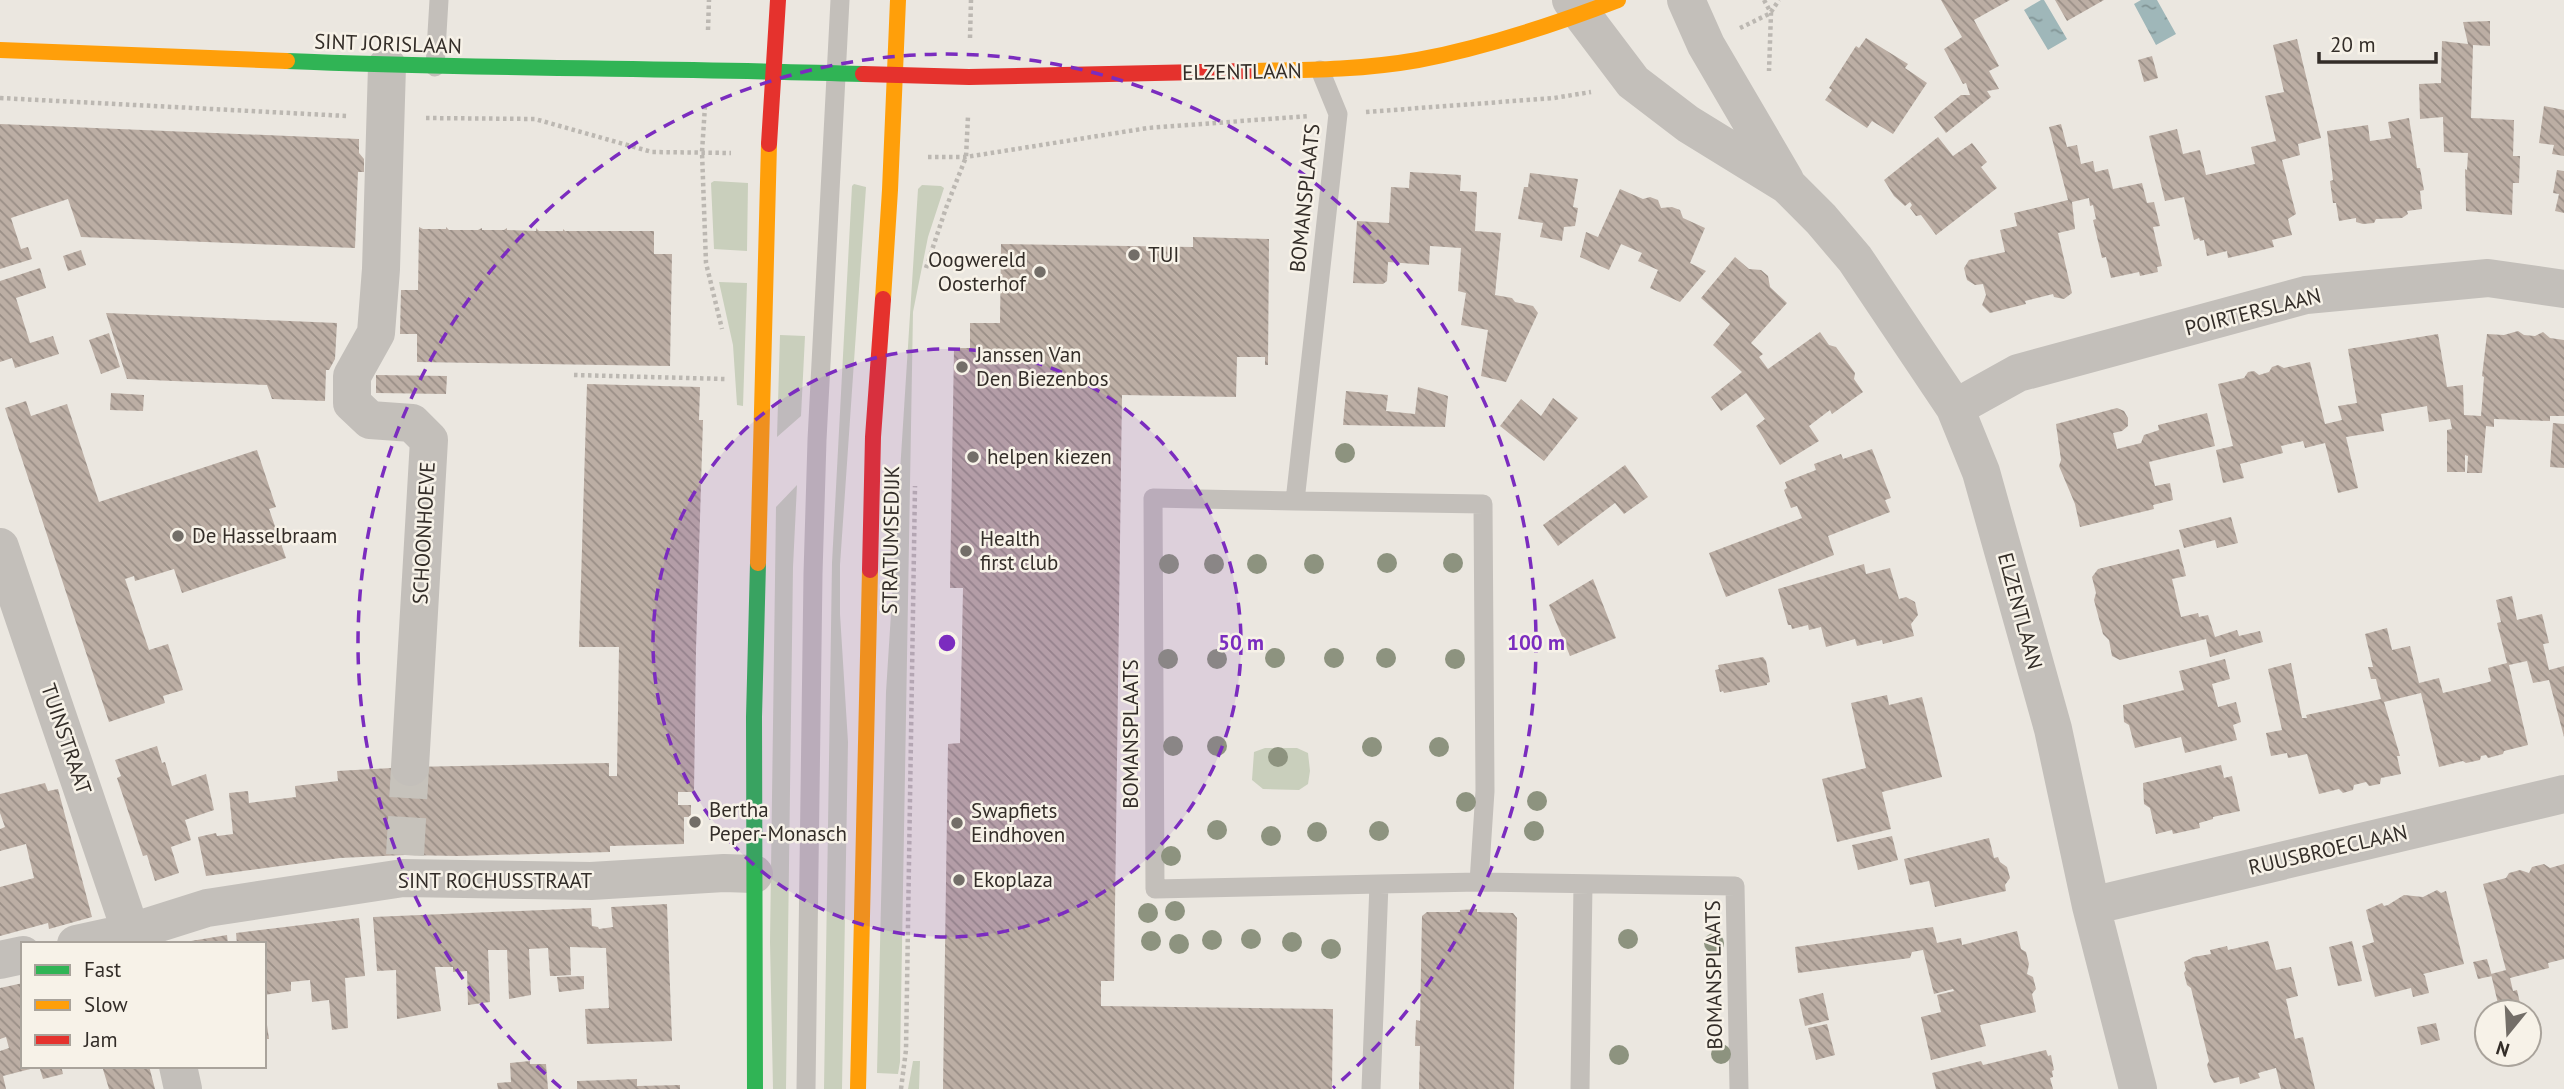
<svg xmlns="http://www.w3.org/2000/svg" width="2564" height="1089" font-family="'PT Sans',sans-serif">
  <style>
    .green { fill: #c9cfbc }
    .water { fill: url(#water-ripples) }
    .building { fill: url(#building-back-hatch) }
    .lines { fill: none; stroke-linecap: round; stroke-linejoin: round }
    .street-tunnel { stroke: #c6c2bb; stroke-width: 38; stroke-dasharray: 38 19; stroke-linecap: butt }
    .path { stroke: #bcb8b2; stroke-width: 4.5; stroke-dasharray: 3.5 3.5; stroke-linecap: butt }
    .lane { stroke: #c3bfba; stroke-width: 19 }
    .street { stroke: #c3bfba; stroke-width: 38 }
    .fast { stroke: #30b455; stroke-width: 16 }
    .slow { stroke: #ff9f0a; stroke-width: 16 }
    .jam { stroke: #e5322d; stroke-width: 16 }
    .tree { fill: #8d937f }
    .ring { fill: none; stroke: #7b2cbf; stroke-width: 3.5; stroke-dasharray: 12 9 }
    .poi-dot { fill: #736e68; stroke: #f7f2e8; stroke-width: 2.5 }
    .labels { text-anchor: middle; stroke-width: 5; stroke-linejoin: round; paint-order: stroke }
    .street-label { font-size: 21px; fill: #332d28; stroke: #f7f2e8 }
    .poi-label { font-size: 21px; fill: #332d28; stroke: #f7f2e8; text-anchor: start }
    .centre { fill: #7b2cbf; stroke: #f7f2e8; stroke-width: 3.5 }
    .ring-label { font-size: 21px; text-anchor: middle; font-weight: bold; fill: #7b2cbf; stroke: #f7f2e8; stroke-width: 5; stroke-linejoin: round; paint-order: stroke }
  </style>
  <defs>
    <pattern id="water-ripples" width="26" height="14" patternUnits="userSpaceOnUse" patternTransform="scale(1.75)"><rect width="26" height="14" fill="#9fb7b9"/><path d="M2 4q2-2 4 0t4 0M15 11q2-2 4 0t4 0" fill="none" stroke="#829596"/></pattern>
    <pattern id="building-back-hatch" width="6" height="6" patternUnits="userSpaceOnUse" patternTransform="scale(1.75)"><rect width="6" height="6" fill="#bcaea4"/><path d="M-1 5l2 2M0 0l6 6M5-1l2 2" fill="none" stroke="#998e86"/></pattern>
  </defs>
  <rect width="100%" height="100%" fill="#ebe7e0"/>
  <path class="green" d="M714,181l34,2 -1,68 -33,-2 -3,-66z
    M854,184l12,3 -26,378v49l8,128 -6,347h-18l8,-526 20,-377z
    M922,185l19,1 3,2 -16,49 -15,75 -13,750 -2,12 -21,-1 9,-381 32,-503z
    M719,282l28,1 -4,123 -6,-1 -4,-60z
    M780,335l25,1 -4,80 -24,21z
    M797,485l-4,82 -7,522h-13l-3,-147 6,-435z
    M1265,748h32l11,5 2,18 -2,13 -9,6 -36,-1 -11,-9 2,-28z
    M913,1061h7l-1,28h-11z"/>
  <path class="water" d="M2041,0h3l23,39 -19,11 -24,-40z
    M2141,0h16l19,34 -20,11 -22,-41z"/>
  <path class="building" d="M1941,0h69l-36,20 25,46 -10,5 10,18 -12,2 4,6 -45,36 -12,-16 27,-22h9l-4,-12 -3,1 -19,-35 18,-12z
    M2055,0h49l-37,21z
    M2490,21v25l-17,-1 -2,73 43,2 -1,36h7l-1,27h-6l-1,32 -46,-4 -1,-42 2,1 1,-17 -24,-1 -1,-35 -23,2 -1,-35 22,-1 1,-42 26,3 -5,-22z
    M1866,38l42,26 -3,4 22,15 -34,51 -21,-13 -5,7 -42,-28 7,-10 -3,-2 27,-42 3,2z
    M2297,39l24,99 -23,6 2,11 -18,5 14,54 -8,5 4,16 -20,5 2,7 -24,6 -22,5 -1,-7 -20,5 -3,-16 -4,1 -1,-3 -5,2 -10,-43 -19,4 -16,-65 28,-7 6,25 17,-4 6,25 49,-11 -4,-17 25,-6 -11,-45 19,-4 -11,-47z
    M2152,56l6,22 -14,4 -6,-22z
    M2544,106l20,4v46l-12,-2 2,-9 -15,-2z
    M2409,118l8,50h3l4,22 -4,1 2,18 -15,2 1,3 -6,4 -26,1 -2,4 -11,1 -7,-2v-4l-17,3 -3,-18h-3l-3,-22 3,-1 -6,-49 41,-6 2,16 21,-3 -3,-16z
    M0,124l359,15v14l5,6v13h-6l-3,76 -274,-11 -13,-38 -57,19 10,31 7,-2 4,12 -32,10z
    M2061,124l6,23 10,-2 4,19 12,-3 2,11 13,-3 5,20 29,-6 5,20 7,-1 6,24 -7,1 9,39 -5,1 1,5 -18,4 -1,-4 -28,6 -5,-21 -4,1 -9,-38 3,-1 -3,-14 -3,1 -1,-8 -17,4 3,27 -17,4 14,60 -8,6 -10,-2 -1,-3 -28,7 1,3 -36,9 -8,-8 4,-10 -3,-11 -8,1 -8,-5 -3,-12 5,-8 36,-8 -5,-22 17,-4 -3,-13 54,-13 -19,-73z
    M1938,137l15,19 19,-13 15,19 -6,5 16,21 -61,47 -15,-20 -5,1 -6,-8 2,-3 -2,-3 -5,4 -11,-10 -10,-16z
    M2557,170l7,1v42l-9,-2 4,-17 -6,-1z
    M1410,172l51,3 -1,16 17,1 -2,39 26,2 -6,62 17,3 3,4 18,4 5,7 -32,69 -25,-6 7,-46 -27,-5 5,-32 -8,-2 3,-43 -31,-2 -1,19 -41,-3 -1,19 -4,3 -30,-1 4,-62 32,2 2,-36 18,1z
    M1530,173l48,6 -5,28 5,1 -3,18 -11,1 -2,14 -22,-4 3,-14 -25,-4 6,-32h4z
    M1620,189l23,10 7,-2 8,3 3,8 11,-1 8,3 3,8 22,10 -15,35 16,8 -26,31 -30,-14 8,-18 -20,-9 4,-8 -21,-9 -12,26 -29,-13 6,-25 12,5z
    M419,227l4,2h23v-2l3,3h29l4,-2v2h22l3,-2v2l29,1v-3l3,3h24v-2l2,2h89v23h18l-2,112 -253,-4v-28h-17l1,-44h17z
    M1193,237l76,2 -1,126h-3v-8h-28l-1,40 -114,-2 -8,586h-13v25l232,3 -1,80h-389l5,-345 12,-1 3,-155h-13l4,-240h16v-25h30l1,-79 192,3z
    M81,250l5,15 -18,6 -5,-15z
    M1735,257l14,12 12,1 7,6 2,11 17,16 -36,40 12,11 -4,3 9,12 52,-37 9,13 7,2 19,26 -1,6 9,13 -31,22 -2,-4 -21,16 10,15 -39,24 -24,-39 9,-7 -19,-26 -25,18 -10,-14 31,-25 -29,-27 17,-21 -29,-26z
    M40,268l6,20 -30,10 14,45 23,-7 6,18 -44,14 -3,-10 -12,4v-81z
    M106,313l231,10 -2,36 -6,11h-3l-1,31 -53,-2 -5,-14 -140,-6z
    M2518,331l6,4 11,1 8,-4 7,6 14,2v76h-14v5l-56,-2v8l-8,-1 -4,47h-15l1,-17 -3,-1v17h-18v-42l5,-1 -2,-10 -21,3 -2,-16 -46,8 3,17 -38,6 12,51 -20,5 -13,-50 -20,5 -2,-7 -22,5 2,7 -43,11 4,14 -21,5 -7,-33 17,-4 -15,-62 26,-6 4,-6 6,-1 5,4 10,-3 3,-5 6,-2 6,3 26,-6 15,62 17,-4 -4,-14 19,-3 -9,-54 90,-15 9,53 16,-2 1,30 17,1 3,-39 -2,-1 5,-42 17,1z
    M109,333l11,34 -19,7 -12,-34z
    M376,375l71,1 -1,18 -70,-1z
    M587,384l113,3 -1,33h4l-7,229 -2,143h-16v13h13v12h-7v27l-74,2v6l-153,4 -52,-1 -65,3 -134,18 -8,-39 18,-4 1,3 16,-2 -4,-41 19,-2 1,12 47,-6 -1,-11 43,-5 -1,-10 73,-4 199,-4v13h8l2,-129h-40z
    M1418,387l30,9 -3,31 -102,-2 3,-34 42,4 -2,16 29,3z
    M111,393l33,2 -1,16 -33,-1z
    M1553,398l25,20 -34,43 -44,-35 21,-27 20,17z
    M26,401l5,15 36,-12 32,98 158,-52 19,57 -7,2 17,49 -104,35 -8,-24 -39,12 -1,-5 -9,3 24,71 19,-6 15,46 -20,6 2,7 -56,19 -104,-314z
    M2117,408l7,3 4,7v8l-6,5 -9,2 4,16 24,-6 3,-8 15,-5 -1,-5 49,-12 8,33 -66,16 6,24 15,-3 3,17 -20,5 1,4 -74,18 -5,-23 -16,-38 2,-6 -5,-36z
    M2553,423l11,1v44l-14,-1z
    M1872,449l19,49 -6,2 5,12 -62,24 6,19 -108,42 -17,-44 93,-35 -5,-12 -6,2 -7,-18 3,-2 -2,-6 31,-12 -2,-6 27,-10 2,5z
    M1625,465l23,32 -24,17 -9,-11 -57,43 -15,-21z
    M2231,517l7,26 -21,5 -2,-8 -31,8 -5,-18z
    M2179,549l7,27 -14,3 9,38 17,-4 1,4 9,-2 7,22 22,-7 2,6 21,-5 3,11 -53,15 -4,-18 -86,21 -8,-4 -3,-16 -6,-6 -9,-34 2,-7 -4,-16 6,-8z
    M1864,564l2,10 24,-6 9,31 7,-2 9,5 3,13 -7,9 3,12 -31,8 -1,-4 -25,6 -2,-7 -29,8 -5,-20 -12,3 -1,-5 -16,4 -1,-4h-3l-10,-36z
    M1593,579l23,59 -46,18 -21,-51z
    M2512,596l5,24 25,-6 7,29 -6,1 6,26 15,-4v71l-15,-57 -16,3 -6,-22 -18,4 19,80 -24,6 -1,3 -15,4 -2,-3 -5,1 -1,4 -14,3 -3,-2 -24,6 -18,-74 -37,9 16,54h-3l4,18 -20,4 -1,6 -11,2 -3,-4 -12,3 -1,5 -10,3 -4,-4 -20,5 -12,-40 -19,4 -1,-5 -16,3 -5,-23 16,-3 -14,-61 23,-6 11,55h5l-1,-3 75,-16 -5,-20h-5l-3,-12h5l-8,-33 22,-6 5,22 18,-4 9,37 20,-5 4,15 46,-11 2,-1 -3,-13 19,-5 -10,-40 4,-1 -5,-22z
    M1763,657l3,4 4,21 -3,1v2l-43,8 -1,-2 -3,1 -5,-22 4,-1 -1,-4z
    M2225,659l5,20 -18,5 6,23 18,-5 5,20 -8,3 4,15 -52,13 -4,-16 -46,11 -6,-23 -5,-3 -1,-17 61,-15 -5,-19z
    M1887,695l2,10 33,-8 20,80 -60,15 9,37 -54,13 -15,-63 44,-11 -15,-65z
    M157,746l5,17 3,-1 7,24 34,-12 8,36 -29,10 6,20 -20,7 8,26 -24,8 -8,-26 -4,1 -26,-78 4,-2 -6,-16z
    M2221,765l3,13 8,-2 8,35 -27,6v2l-14,4 1,5 -27,6 -1,-4 -16,4 -6,-26 -6,-4 -1,-21z
    M45,783l3,8 10,-2 34,128 -43,12 -1,-6 -48,13v-49l34,-9 -8,-34 -26,7v-22l5,-2 -5,-14v-19z
    M1892,836l6,24 -40,10 -6,-25z
    M1989,838l5,20 4,-1 2,5 7,5 3,11 -5,7 1,6 -71,16 -6,-26 -19,4 -6,-26z
    M2544,864l6,4 14,-4v95l-16,4 1,5 -39,10 3,13 4,-1 5,22h-22l-9,-38 15,-4 -23,-86 23,-6 3,-5 11,-3 9,3 3,-6z
    M2437,890l4,3 5,-2 18,73 -41,10 2,2 4,17 -16,4 -2,-9 -36,9 -13,-51 12,-4 -8,-32 16,-7 2,3 4,-1 16,-10 19,2z
    M667,904l5,137 -85,3 -2,-35 24,-1 -3,-60 -36,-1 1,28 -16,1h-5l-2,-28 -19,1 2,46 -22,4 -2,-49h-19l2,52 -22,3 -1,-34 -14,1v-5h-18l6,44 -44,8 -1,-49 -19,1 -4,-54 218,-9 1,18 6,1 1,2 14,-2 -2,-20z
    M1477,909v3l36,1 4,5 -3,171h-95l1,-43h-5l1,-26 4,1 2,-105 5,-4h33v-2z
    M359,918l6,58 -20,2 3,50 -16,2 -3,-30 -17,2 -2,-22 -19,2v9l-27,4v-51h-27l-1,-11z
    M1933,927l4,16 24,-5 1,7 55,-14 4,18 5,3 3,12 -2,10 6,3 3,12 -4,5 4,18 -56,13 6,21 -55,14 -10,-43 20,-5 -4,-17 17,-4 -1,-2 -19,5 -11,-44 -11,2 -2,6 -112,15 -3,-26z
    M227,935l1,9h-43v-2z
    M2268,941l8,29 15,-3 7,29 -12,3 9,40 8,-2 12,52h-34l-5,-21 -18,5 2,5 -20,6 -1,-7 -25,6 -4,-7 -3,-11 2,-4 -10,-40 -8,-33 -4,-3 -3,-12 2,-3 -2,-8 9,-5 18,-3 -1,-4 17,-4 1,4z
    M2352,941l10,40 -24,5 -9,-39z
    M2487,959l5,17 -14,3 -5,-17z
    M584,976v13l-25,3 -2,-15z
    M23,983v83l15,1 -35,9 3,13h-6v-38l9,-3 -3,-11 -6,2v-51z
    M1823,993l6,27 -24,6 -6,-27z
    M2436,1023l4,17 -19,5 -4,-18z
    M1827,1024l8,31 -19,5 -8,-32z
    M264,1025h3l2,14h-5z
    M2046,1050l2,6 3,-1 3,15 -2,1 1,6 -3,1 3,11h-117l-4,-16 49,-12 2,4z
    M530,1061v3h16l2,25h-50l-1,-6 14,-1 -1,-19z
    M39,1066h22l2,8 -20,5z
    M102,1066h47l6,23h-46z
    M637,1079v7l43,-1v4h-103v-8z"/>
  <g class="lines">
    <path class="street-tunnel" d="M405,855l5,-88"/>
    <path class="path" d="M1764,0l7,13 -2,58
      M1771,12l8,-12
      M1740,28l31,-15
      M708,30l1,-30
      M970,38l1,-38
      M0,98l347,18
      M705,106l-3,46 4,111 16,66
      M1366,112l188,-14 37,-6
      M426,118l109,1 117,33 79,1
      M928,157h38l182,-29 161,-12
      M926,268l20,-60 20,-51 2,-41
      M574,375l151,4
      M901,1089l5,-39 9,-564"/>
    <path class="lane" d="M435,67l4,-67
      M1320,70l18,44 -43,387 188,3 2,287 -6,91 -100,2 -8,205
      M1295,501l-142,-3 2,391 224,-5
      M1479,882l256,4 4,203
      M806,1089l7,-515 4,-134 23,-440
      M1580,1089l3,-205"/>
    <path class="street" d="M1571,0l62,82 55,42 99,61 34,34 34,40 100,149 26,64 72,257 38,177 47,183
      M1686,0l20,45 79,135
      M387,66l-6,203 -5,64 -24,43v27l18,17 42,3 17,17 -19,327
      M1955,408l63,-35 288,-78 182,-17 76,11
      M0,547l135,397
      M2091,906l473,-112
      M76,944l55,-12 76,-24 196,-30 188,3 133,-8 30,1
      M0,960l23,-5
      M178,1066l5,23"/>
    <path class="fast" d="M287,61c192,8 384,7 576,13
      M755,1089l-1,-372 4,-154"/>
    <path class="slow" d="M0,50l287,11
      M1247,71c57,-1 115,-1 171,-11 69,-13 135,-35 200,-60
      M883,299l7,-109 8,-190
      M758,563l11,-419
      M858,1089l12,-519"/>
    <path class="jam" d="M863,74l106,3 278,-6
      M769,144l9,-144
      M870,570l3,-133 10,-138"/>
  </g>
  <g class="tree">
    <circle cx="1345" cy="453" r="10"/>
    <circle cx="1387" cy="563" r="10"/>
    <circle cx="1453" cy="563" r="10"/>
    <circle cx="1169" cy="564" r="10"/>
    <circle cx="1214" cy="564" r="10"/>
    <circle cx="1257" cy="564" r="10"/>
    <circle cx="1314" cy="564" r="10"/>
    <circle cx="1275" cy="658" r="10"/>
    <circle cx="1334" cy="658" r="10"/>
    <circle cx="1386" cy="658" r="10"/>
    <circle cx="1168" cy="659" r="10"/>
    <circle cx="1217" cy="659" r="10"/>
    <circle cx="1455" cy="659" r="10"/>
    <circle cx="1173" cy="746" r="10"/>
    <circle cx="1217" cy="746" r="10"/>
    <circle cx="1372" cy="747" r="10"/>
    <circle cx="1439" cy="747" r="10"/>
    <circle cx="1278" cy="757" r="10"/>
    <circle cx="1537" cy="801" r="10"/>
    <circle cx="1466" cy="802" r="10"/>
    <circle cx="1217" cy="830" r="10"/>
    <circle cx="1379" cy="831" r="10"/>
    <circle cx="1534" cy="831" r="10"/>
    <circle cx="1317" cy="832" r="10"/>
    <circle cx="1271" cy="836" r="10"/>
    <circle cx="1171" cy="856" r="10"/>
    <circle cx="1175" cy="911" r="10"/>
    <circle cx="1148" cy="913" r="10"/>
    <circle cx="1251" cy="939" r="10"/>
    <circle cx="1628" cy="939" r="10"/>
    <circle cx="1212" cy="940" r="10"/>
    <circle cx="1151" cy="941" r="10"/>
    <circle cx="1292" cy="942" r="10"/>
    <circle cx="1714" cy="943" r="10"/>
    <circle cx="1179" cy="944" r="10"/>
    <circle cx="1331" cy="949" r="10"/>
    <circle cx="1721" cy="1054" r="10"/>
    <circle cx="1619" cy="1055" r="10"/>
  </g>
  <circle cx="947" cy="643" r="294" fill="#7b2cbf" fill-opacity=".12"/>
  <g class="ring">
    <circle cx="947" cy="643" r="294"/>
    <path d="M561 1088A589 589 0 1 1 1333 1088"/>
  </g>
  <g class="poi-dot">
    <circle cx="1134" cy="255" r="7"/>
    <circle cx="1040" cy="272" r="7"/>
    <circle cx="962" cy="367" r="7"/>
    <circle cx="973" cy="457" r="7"/>
    <circle cx="178" cy="536" r="7"/>
    <circle cx="966" cy="551" r="7"/>
    <circle cx="695" cy="822" r="7"/>
    <circle cx="957" cy="823" r="7"/>
    <circle cx="959" cy="880" r="7"/>
  </g>
  <g class="labels">
    <g class="street-label">
      <text transform="translate(388 44) rotate(2)" y="7">SINT JORISLAAN</text>
      <text transform="translate(1242 72) rotate(-1)" y="7">ELZENTLAAN</text>
      <text transform="translate(1305 198) rotate(-84)" y="7">BOMANSPLAATS</text>
      <text transform="translate(2253 312) rotate(-14)" y="7">POIRTERSLAAN</text>
      <text transform="translate(424 533) rotate(-87)" y="7">SCHOONHOEVE</text>
      <text transform="translate(891 540) rotate(-89)" y="7">STRATUMSEDIJK</text>
      <text transform="translate(2020 611) rotate(75)" y="7">ELZENTLAAN</text>
      <text transform="translate(1131 734) rotate(-90)" y="7">BOMANSPLAATS</text>
      <text transform="translate(66 739) rotate(71)" y="7">TUINSTRAAT</text>
      <text transform="translate(2328 850) rotate(-13)" y="7">RUUSBROECLAAN</text>
      <text x="495" y="888">SINT ROCHUSSTRAAT</text>
      <text transform="translate(1714 975) rotate(-91)" y="7">BOMANSPLAATS</text>
    </g>
    <g class="poi-label">
      <text x="1148" y="262">TUI</text>
      <text x="1026" y="267" text-anchor="end">Oogwereld<tspan x="1026" dy="24">Oosterhof</tspan></text>
      <text x="976" y="362">Janssen Van<tspan x="976" dy="24">Den Biezenbos</tspan></text>
      <text x="987" y="464">helpen kiezen</text>
      <text x="192" y="543">De Hasselbraam</text>
      <text x="980" y="546">Health<tspan x="980" dy="24">first club</tspan></text>
      <text x="709" y="817">Bertha<tspan x="709" dy="24">Peper-Monasch</tspan></text>
      <text x="971" y="818">Swapfiets<tspan x="971" dy="24">Eindhoven</tspan></text>
      <text x="973" y="887">Ekoplaza</text>
    </g>
  </g>
  <circle cx="947" cy="643" r="10" class="centre"/>
  <g class="ring-label">
    <text x="1241" y="650">50 m</text>
    <text x="1536" y="650">100 m</text>
  </g>
  <rect x="21" y="942" width="245" height="126" fill="#f7f2e8" stroke="#a9a39b" stroke-width="2"/>
  <rect x="35" y="965" width="35" height="10" fill="#30b455" stroke="#a9a39b" stroke-width="2"/>
  <text x="84" y="977" font-size="21" fill="#332d28">Fast</text>
  <rect x="35" y="1000" width="35" height="10" fill="#ff9f0a" stroke="#a9a39b" stroke-width="2"/>
  <text x="84" y="1012" font-size="21" fill="#332d28">Slow</text>
  <rect x="35" y="1035" width="35" height="10" fill="#e5322d" stroke="#a9a39b" stroke-width="2"/>
  <text x="84" y="1047" font-size="21" fill="#332d28">Jam</text>
  <g transform="translate(2508 1033) rotate(198)"><circle r="33" fill="#f7f2e8" stroke="#a9a39b" stroke-width="2"/>
  <path d="M0-5L12 26L0 18L-12 26Z" fill="#736e68"/>
  <text y="-10" font-size="19" font-weight="bold" text-anchor="middle" fill="#332d28">N</text>
  </g>
  <path d="M2319 52v10h117v-10" fill="none" stroke="#332d28" stroke-width="3.5"/>
  <text x="2330" y="52" font-size="21" fill="#332d28" stroke="#f7f2e8" stroke-width="5" paint-order="stroke">20 m</text>
</svg>
